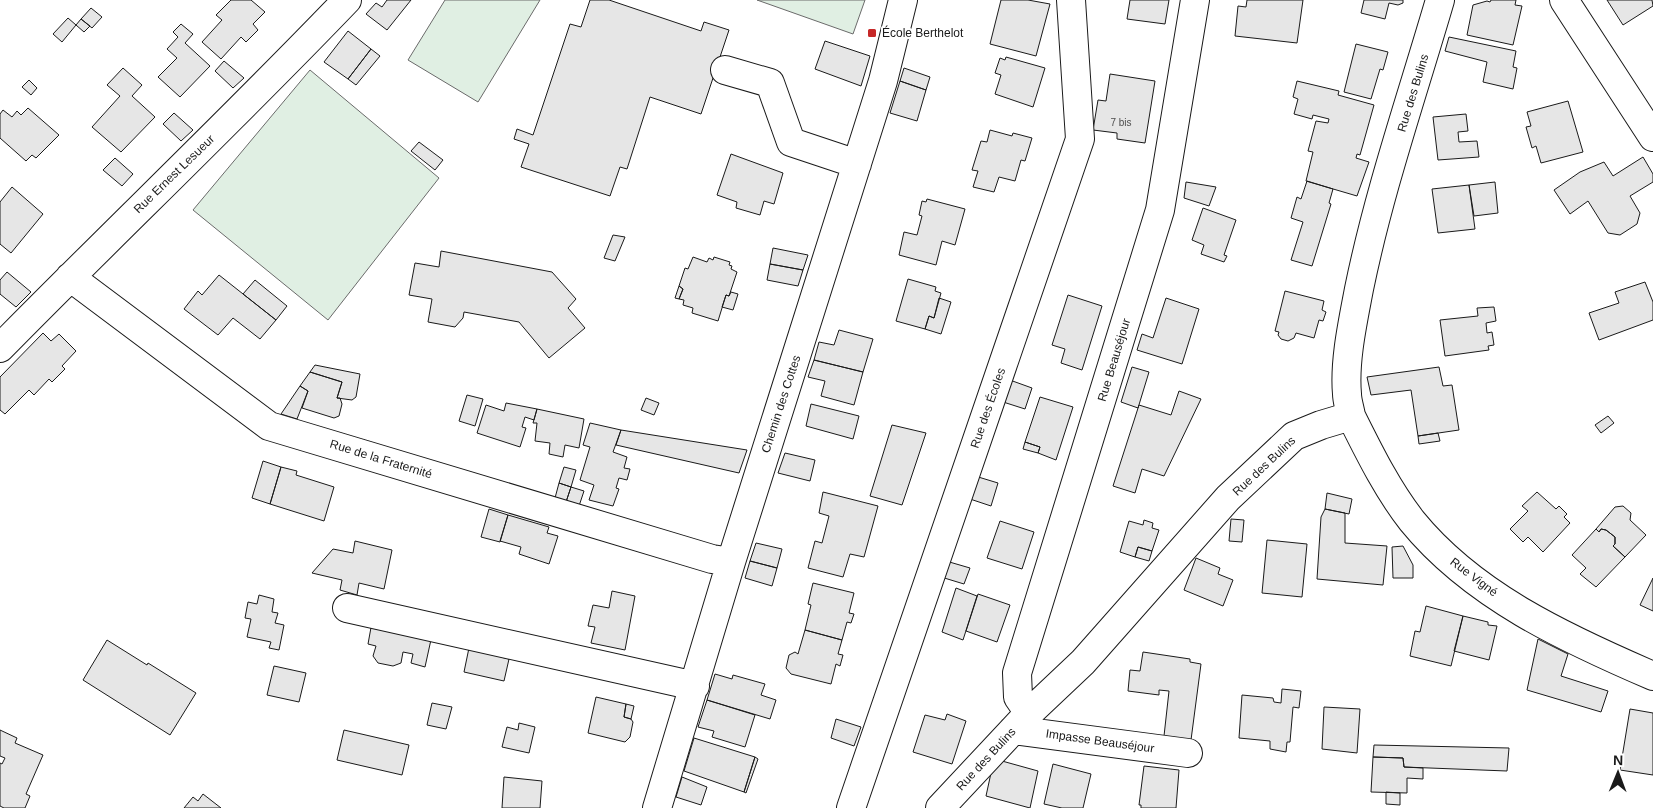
<svg xmlns="http://www.w3.org/2000/svg" width="1653" height="808" font-family="Arial,sans-serif">
  <style>
    .green { fill: #e0efe3; stroke: #6a6a6a }
    .building { fill: #e6e6e6; stroke: #1a1a1a }
    .lines { fill: none; stroke-linecap: round; stroke-linejoin: round }
    .minor-casing { stroke: #1a1a1a; stroke-width: 30 }
    .minor { stroke: #fff; stroke-width: 28 }
    .poi-dot { fill: #c62828; stroke: #fff; stroke-width: 2 }
    .labels { text-anchor: middle; stroke-width: 4; stroke-linejoin: round; paint-order: stroke }
    .number-label { font-size: 10px; fill: #4d4d4d }
    .poi-label { font-size: 12px; fill: #1a1a1a; stroke: #fff; text-anchor: start }
    .street-label { font-size: 12px; fill: #1a1a1a; stroke: #fff }
  </style>
  <rect width="100%" height="100%" fill="#fff"/>
  <path class="green" d="M445,0h95l-62,102 -70,-42z
    M757,0h108l-12,34z
    M310,70l129,108 -111,142 -135,-110z"/>
  <path class="building" d="M231,0h20l14,12 -12,12 5,6 -12,12 -5,-5 -20,22 -19,-17 20,-22 -6,-5z
    M387,0h24l-24,30 -21,-16 10,-11 6,4z
    M590,0h19l92,31 3,-9 25,8 -28,84 -51,-17 -23,72 -7,-2 -10,29 -89,-29 8,-23 -15,-5 3,-10 16,6 37,-111 11,3z
    M1001,0h27l22,4 -14,52 -46,-12z
    M1130,0h39l-4,24 -38,-5z
    M1247,0h56l-6,43 -62,-7 3,-30 8,1z
    M1364,0h39v3l-5,2 -9,-2 -4,16 -24,-6z
    M1491,0h25l-1,5 7,1 -9,39 -46,-10 6,-30 14,-4 3,1z
    M1607,0h45l1,6 -30,19z
    M91,8l11,9 -10,11 -11,-9z
    M68,18l8,7 -14,17 -9,-8z
    M81,19l9,7 -6,6 -8,-7z
    M181,24l12,10 -8,9 25,23 -30,31 -22,-20 19,-19 -10,-9 11,-12 -5,-5z
    M348,31l23,18 -23,30 -24,-17z
    M1449,37l67,14 -3,16 4,1 -4,21 -30,-7 4,-20 -42,-11z
    M825,41l45,15 -9,30 -46,-17z
    M1356,44l32,8 -5,18 -3,-1 -9,30 -27,-7z
    M371,49l9,7 -24,29 -8,-6z
    M1006,57l39,11 -12,39 -38,-13 6,-19 -6,-2 5,-15 5,2z
    M224,61l20,17 -11,10 -18,-17z
    M123,68l19,17 -10,11 23,21 -34,35 -29,-25 28,-31 -13,-11z
    M904,68l26,9 -4,13 -26,-9z
    M1110,74l45,7 -10,62 -28,-4v-6l-24,-3 5,-30 8,1z
    M29,80l8,8 -6,7 -9,-8z
    M900,81l26,9 -9,31 -27,-8z
    M1297,81l42,10 -1,4 36,10 -14,50 -3,-1 -1,4 13,4 -12,34 -51,-15 7,-29 -5,-1 8,-30 12,2 1,-4 -16,-4 -1,4 -18,-5 4,-15 -5,-2z
    M1568,101l15,51 -42,11 -5,-17 -4,2 -6,-21 5,-1 -4,-14z
    M28,108l31,27 -23,23 -4,-3 -6,6 -26,-23v-24l3,-4 9,7 5,-6 4,4z
    M174,113l19,17 -12,11 -18,-17z
    M1466,114l2,17 -10,1 1,10 18,-1 2,16 -41,3 -5,-43z
    M990,130l22,6 1,-3 19,5 -7,23 -4,-1 -6,21 -16,-4 -5,15 -21,-5 5,-16 -6,-1 9,-29 6,1z
    M419,142l24,18 -8,10 -24,-19z
    M731,154l52,19 -9,31 -10,-3 -4,14 -24,-7 1,-6 -20,-7z
    M1643,157l10,17v8l-23,14 10,17 -3,11 -17,11 -12,-2 -20,-32 -18,13 -16,-24 26,-18 24,-10 9,14z
    M115,158l18,16 -11,12 -19,-16z
    M1307,181l26,8 -4,14 2,1 -19,62 -21,-6 12,-38 -12,-4 6,-21 4,2z
    M1186,182l30,5 -7,19 -25,-8z
    M1495,182l3,31 -24,3 -5,-31z
    M1469,185l6,44 -37,4 -6,-44z
    M12,187l31,27 -32,39 -11,-9v-42z
    M927,199l38,10 -10,36 -13,-4 -6,24 -37,-10 5,-23 13,3 5,-19 -3,-1 3,-14 4,1z
    M1203,208l33,12 -12,35 3,1 -3,6 -23,-8 3,-9 -12,-5z
    M613,235l12,2 -10,24 -11,-3z
    M773,248l35,7 -5,15 -33,-6z
    M441,251l111,21 24,27 -8,9 17,20 -36,30 -30,-36 -55,-10 -1,6 -8,9 -27,-5 4,-23 -23,-4 6,-32 24,4z
    M693,257l14,5 2,-4 4,2 1,-3 16,5 -1,3 3,1 -1,3 6,3 -8,24 -3,-1 -8,26 -26,-8 1,-5 -10,-3 1,-5 -5,-1 4,-10 -4,-3 6,-18 3,1z
    M770,264l33,6 -5,16 -31,-6z
    M7,272l24,20 -15,15 -16,-13v-14z
    M219,275l57,45 -16,19 -27,-21 -15,17 -34,-26 14,-18 4,4z
    M908,279l28,8 -1,4 6,2 -7,25 -5,-2 -4,13 -29,-8z
    M255,280l32,26 -11,14 -33,-26z
    M1645,282l8,20v18l-54,20 -10,-27 30,-10 -4,-11z
    M679,286l4,3 -4,10 -4,-1z
    M1285,291l39,10 -2,9 4,2 -3,9 -4,-1 -5,18 -18,-5 -2,5 -6,3 -7,-2 -3,-4 1,-3 -4,-1z
    M731,292l7,2 -5,16 -11,-3 4,-12 3,1z
    M1068,295l34,11 -20,64 -21,-7 4,-14 -13,-4z
    M939,298l12,4 -10,32 -16,-5 4,-13 5,2z
    M1166,298l33,11 -17,55 -45,-14 5,-16 11,4z
    M1494,307l2,14 -10,2 1,10 5,-1 2,13 -6,1 1,4 -44,6 -5,-36 38,-4 -1,-8z
    M839,330l34,9 -10,33 -49,-12 5,-18 15,3z
    M43,333l8,8 8,-7 17,17 -14,15 3,3 -13,13 -3,-3 -15,16 -5,-5 -24,24 -5,-4v-33z
    M814,360l49,12 -9,33 -33,-9 4,-15 -17,-4z
    M315,365l45,9 -4,23 -4,3 -15,-2 5,-16 -32,-10z
    M1132,367l17,5 -11,36 -17,-6z
    M1439,367l4,19 9,-1 7,45 -41,6 -7,-46 -40,5 -4,-18z
    M310,372l32,10 -5,16h3l2,6 -3,12 -5,2 -32,-10 6,-17 -8,-5z
    M1007,379l25,9 -7,21 -25,-8z
    M300,386l8,5 -11,28 -16,-5z
    M1179,391l22,8 -37,77 -22,-7 -7,24 -22,-7 26,-81 32,10z
    M467,395l16,4 -8,27 -16,-5z
    M1040,397l33,10 -17,53 -18,-7 2,-6 -15,-5z
    M646,398l13,5 -5,12 -13,-5z
    M506,403l31,6 -3,11 -9,-3 -3,10 4,1 -6,19 -43,-14 9,-28 18,6z
    M811,404l48,12 -6,23 -47,-13z
    M537,409l47,10 -5,29 -14,-3 -2,12 -14,-3 1,-11 -15,-2 2,-18h-4z
    M1608,416l6,7 -13,10 -6,-8z
    M590,423l31,7 -8,22 14,5 -3,11 6,1 -3,11 -8,-2 -3,10 3,1 -6,17 -24,-6 5,-15 -14,-5 10,-33 -7,-2z
    M892,425l34,8 -24,72 -32,-9z
    M621,430l126,20 -8,23 -123,-28z
    M1438,433l2,8 -21,3 -1,-8z
    M1025,442l15,5 -2,6 -15,-4z
    M785,453l30,7 -5,21 -32,-8z
    M263,461l18,6 -11,37 -18,-6z
    M281,467l16,4 -1,4 38,12 -10,34 -54,-17z
    M564,467l12,3 -5,17 -12,-4z
    M975,476l23,7 -7,23 -24,-8z
    M559,483l12,4 -5,15 -11,-4z
    M571,487l13,4 -5,15 -13,-4z
    M823,492l55,14 -14,51 -14,-3 -7,23 -35,-9 7,-27 7,2 7,-27 -10,-3z
    M1537,492l19,17 3,-3 8,8 -3,3 6,6 -27,29 -15,-15 -5,5 -13,-13 18,-18 -6,-5z
    M1327,493l25,6 -3,15 -24,-5z
    M1623,506l8,7 -1,7 16,15 -21,22 -12,-11 2,-2v-7l-9,-7 -5,-1 -2,3 -3,-3 19,-22z
    M489,509l19,6 -8,27 -19,-5z
    M1325,509l20,4v30l42,3 -4,39 -66,-6 4,-62z
    M508,515l41,12 -2,6 11,3 -9,28 -30,-10 2,-7 -21,-6z
    M1231,519l13,1 -2,22 -13,-1z
    M1144,520l9,3 -1,5 7,2 -7,21 -14,-4 -3,10 -15,-5 9,-31 14,4z
    M1000,521l34,11 -12,37 -35,-11z
    M1596,529l3,3 2,-3 5,1 9,7v7l-2,2 12,11 -29,30 -16,-13 6,-6 -14,-13z
    M1267,540l40,4 -5,53 -40,-4z
    M355,541l37,9 -8,39 -25,-6 -2,12 -17,-5 2,-10 -30,-7 21,-24 20,4z
    M756,543l26,6 -5,19 -27,-7z
    M1403,546l10,19v13h-20l-1,-31z
    M1138,547l14,4 -3,10 -14,-4z
    M1196,558l24,10 -2,6 15,6 -10,26 -39,-16z
    M750,561l27,7 -5,18 -27,-8z
    M946,561l24,7 -6,16 -23,-7z
    M1653,578v33l-13,-6z
    M813,583l41,10 -5,20 5,1 -3,9 -4,-1 -5,18 -37,-10 6,-25 -3,-1z
    M956,588l21,8 -14,44 -21,-8z
    M612,591l23,5 -10,54 -34,-7 4,-16 -7,-1 5,-21 16,3z
    M978,594l32,11 -13,37 -31,-11z
    M259,595l15,4 -2,13 6,1 -3,10 9,2 -5,25 -10,-2 2,-6 -24,-5 4,-18 -6,-1 3,-16 9,2z
    M1426,606l37,10 -12,50 -41,-10 5,-25 5,1z
    M1463,616l25,6v3l9,1 -8,34 -35,-9z
    M372,622l60,13 -7,32 -14,-4 2,-9 -10,-2 -2,11 -8,3 -15,-3 -5,-7 3,-10 -8,-2z
    M805,630l37,10 -4,14 5,1 -3,11 -4,-2 -5,20 -40,-10 -5,-6 3,-13 6,-3 3,2z
    M1538,639l30,15 -7,22 47,15 -7,21 -74,-22z
    M107,640l40,25 1,-2 48,30 -26,42 -87,-55z
    M470,643l32,7 -1,7 8,2 -5,22 -40,-9z
    M1143,652l47,7v3l11,2 -10,76 -27,-4 5,-45 -10,-1v5l-31,-4 2,-21 10,1z
    M274,666l32,7 -7,29 -32,-7z
    M715,674l17,5 1,-4 32,9 -4,11 15,5 -6,19 -63,-19z
    M1282,689l19,2 -2,17 -6,-1 -3,35h-3l-1,10 -16,-3v-8l-31,-3 3,-43 31,3 1,4 7,1z
    M596,697l30,7 -2,13 7,2 2,3 -3,15 -5,5 -37,-9z
    M707,700l48,15 -10,32 -33,-10 2,-6 -16,-4z
    M432,703l20,4 -6,22 -19,-4z
    M626,704l8,2 -3,13 -7,-2z
    M1324,707l36,2 -3,44 -35,-4z
    M1630,709l23,4v62l-33,-5z
    M947,714l19,7 -14,43 -39,-12 12,-37 20,5z
    M836,719l25,8 -7,19 -23,-8z
    M519,723l16,4 -6,26 -27,-6 5,-20 11,3z
    M0,730l17,8 -2,5 28,12 -17,39 4,2 -5,12h-21l-4,-2v-43l2,1 3,-6 -5,-2z
    M344,730l65,15 -7,30 -65,-15z
    M694,738l61,19 -11,35 -60,-21z
    M1374,745l135,3 -2,23 -103,-4 -1,-9 -30,-1z
    M755,757l3,2 -12,34 -2,-1z
    M1373,757l30,1 1,9 19,1v11l-16,-1v15l-36,-1z
    M1002,761l36,10 -8,37 -44,-12 5,-23z
    M1053,764l38,10 -8,34h-21l-18,-4z
    M1144,766l35,4 -3,38h-35v-3h-2z
    M504,777l38,4 -2,27h-38z
    M682,777l25,10 -6,18 -25,-8z
    M1386,792l14,1v12l-14,-1z
    M203,794l18,14h-37l9,-11 5,4z"/>
  <g class="lines">
    <defs>
      <path id="minor" d="M1564,0l89,137
        M725,70l45,13 21,59 66,22
        M70,277l199,149 443,133 19,3
        M0,348c115,-117 234,-230 347,-348
        M1351,416c18,36 36,73 61,105 61,75 155,118 241,155
        M347,608l348,78
        M1029,713l-11,-16 -1,-24 143,-463 35,-210
        M1013,730l175,23
        M657,808l74,-246 152,-481 20,-81
        M851,808l229,-669 -9,-139
        M940,808l89,-95 54,-51 145,-164 66,-62 27,-11 30,-9c-1,-7 -4,-15 -4,-22 -3,-33 6,-73 12,-105 20,-98 53,-193 81,-289"/>
    </defs>
    <use href="#minor" class="minor-casing"/>
    <use href="#minor" class="minor"/>
  </g>
  <rect class="poi-dot" x="867" y="28" width="10" height="10" rx="2.5"/>
  <g class="labels">
    <g class="number-label">
      <text x="1121" y="126">7 bis</text>
    </g>
    <g class="poi-label">
      <text x="882" y="37">École Berthelot</text>
    </g>
    <g class="street-label">
      <text transform="translate(1413 93) rotate(-73)" y="4">Rue des Bulins</text>
      <text transform="translate(174 174) rotate(-44)" y="4">Rue Ernest Lesueur</text>
      <text transform="translate(1114 360) rotate(-73)" y="4">Rue Beauséjour</text>
      <text transform="translate(781 404) rotate(-72)" y="4">Chemin des Cottes</text>
      <text transform="translate(988 408) rotate(-71)" y="4">Rue des Écoles</text>
      <text transform="translate(381 459) rotate(17)" y="4">Rue de la Fraternité</text>
      <text transform="translate(1264 466) rotate(-43)" y="4">Rue des Bulins</text>
      <text transform="translate(1474 577) rotate(37)" y="4">Rue Vigné</text>
      <text transform="translate(1100 741) rotate(8)" y="4">Impasse Beauséjour</text>
      <text transform="translate(986 759) rotate(-47)" y="4">Rue des Bulins</text>
    </g>
  </g>
  <g transform="translate(1618 773) rotate(1)" stroke="#ffffff" stroke-width="4" paint-order="stroke">
  <path d="M0-4L9 19L0 12L-9 19Z" fill="#1a1a1a"/>
  <text y="-8" font-size="14" font-weight="bold" text-anchor="middle" fill="#1a1a1a">N</text>
  </g>
</svg>
